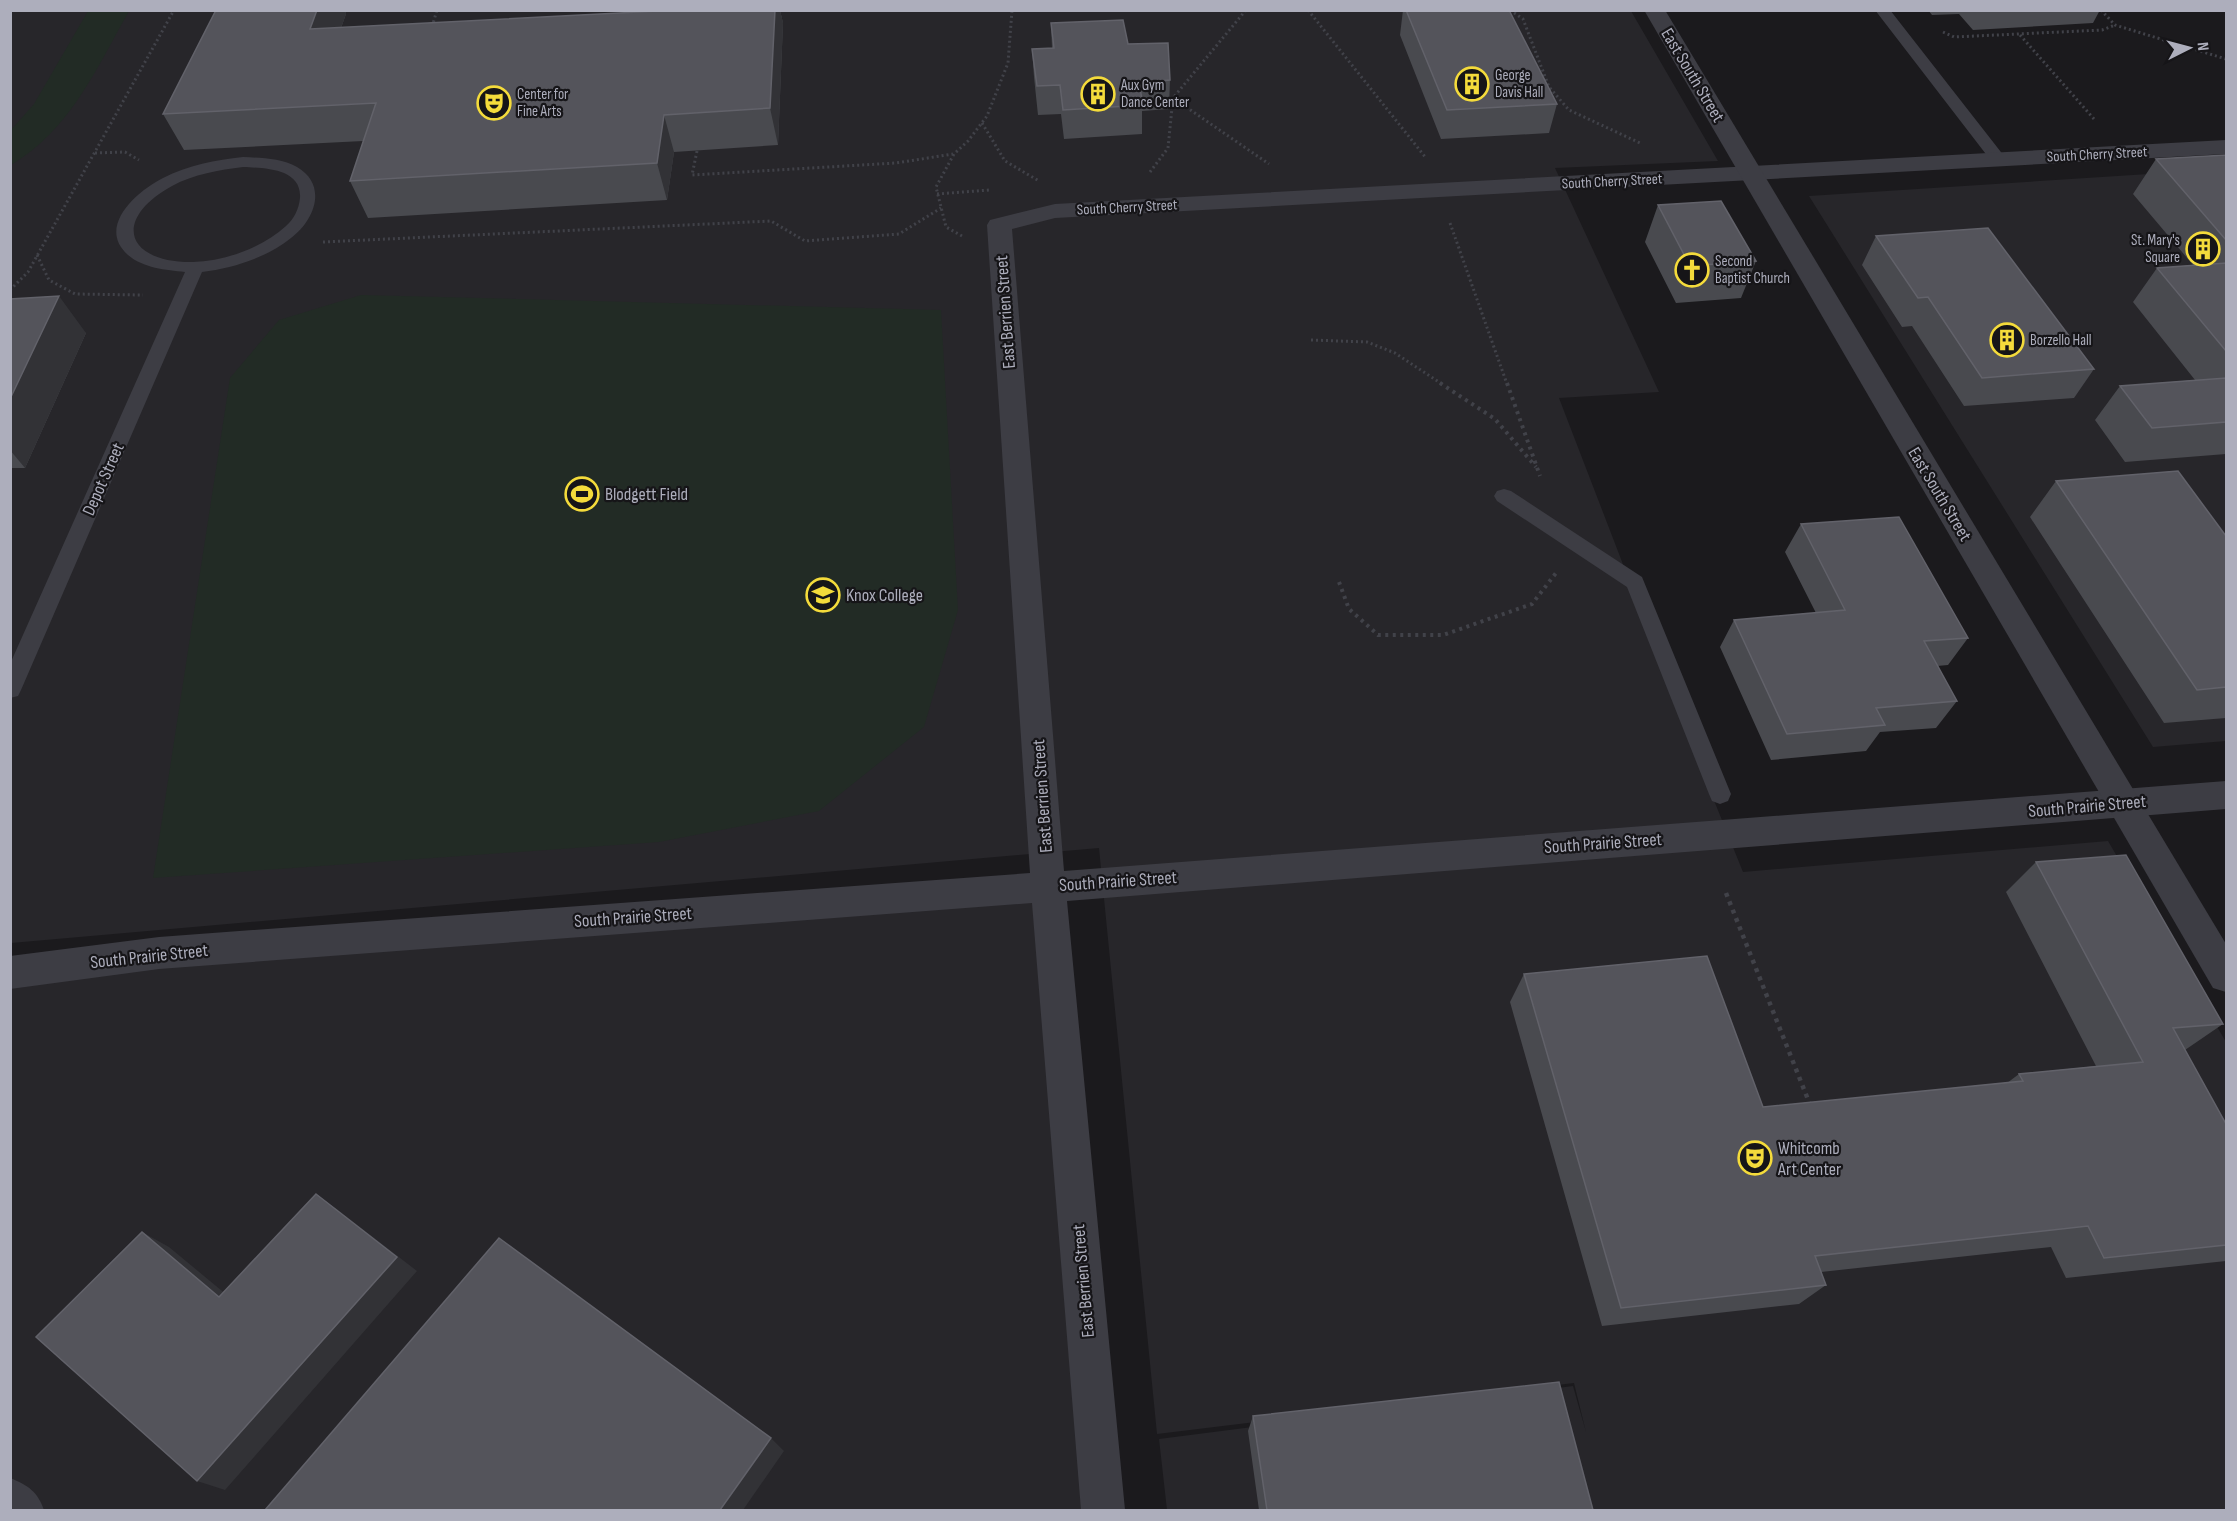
<svg xmlns="http://www.w3.org/2000/svg" width="2237" height="1521" font-family="'Sofia Sans Condensed',sans-serif">
  <style>
    .built { fill: #27262a }
    .green { fill: #222b25 }
    .lines { fill: none; stroke-linecap: round; stroke-linejoin: round }
    .path-far2 { stroke: #414249; stroke-width: 3; stroke-dasharray: 2 3; stroke-linecap: butt }
    .path-far1 { stroke: #414249; stroke-width: 4; stroke-dasharray: 3 4.5; stroke-linecap: butt }
    .path { stroke: #414249; stroke-width: 4.5; stroke-dasharray: 4 5; stroke-linecap: butt }
    .service { fill: #3d3d44; fill-rule: evenodd }
    .minor { fill: #3d3d44; fill-rule: evenodd }
    .tertiary { fill: #3d3d44; fill-rule: evenodd }
    .wall { fill: #494a4f }
    .shaded-wall { fill: #323236 }
    .building { fill: #54545b; stroke: #62626a; stroke-width: 1.5 }
    .labels { text-anchor: middle; stroke-width: 4.5; stroke-linejoin: round; paint-order: stroke }
    .far-poi-label { font-size: 15px; fill: #adaebc; stroke: #161518; text-anchor: start }
    .far-street-label { font-size: 15px; fill: #adaebc; stroke: #161518 }
    .street-label { font-size: 18px; fill: #adaebc; stroke: #161518 }
    .poi-label { font-size: 18px; fill: #adaebc; stroke: #161518; text-anchor: start }
  </style>
  <rect width="100%" height="100%" fill="#1b1a1d"/>
  <path class="built" d="M11,11h1620l87,150 -163,7 104,224 -100,6 152,395 32,79 365,-31 118,201v468h-1059l-8,-71 414,-53 13,46 -12,-49 -417,51 -58,-586 -1088,95z
    M2226,169v572l-73,6 -344,-551z
    M1048,887l55,623h-1092l-1,-537z"/>
  <path class="green" d="M88,11h41c-33,58 -58,118 -118,154v-35l23,-26z
    M361,295l580,15 17,300 -34,117 -105,84 -160,31 -506,36 77,-500 49,-58z"/>
  <g class="lines">
    <path class="path-far2" d="M1246,10l-73,88 96,66
      M1308,10l118,148
      M1510,10l13,9 26,68 20,23 71,33
      M2101,10l14,15 111,34
      M432,27l5,-17
      M1943,32l11,5 148,-7 13,-5
      M2020,35l74,84
      M982,123l23,38 34,20
      M697,151l-5,24 204,-12 57,-9
      M95,153l30,-1 14,8
      M1150,172l18,-24 5,-50
      M937,194l53,-4
      M1450,223l57,161
      M962,236l-16,-9 -10,-40 18,-33 14,-13 19,-25 21,-53 4,-53
      M323,242l448,-21 34,20 94,-7 42,-26
      M37,255l12,25 26,14 68,1
      M10,290l18,-18 146,-262
      M1311,340l56,2 28,11 47,31"/>
    <path class="path-far1" d="M1440,383l55,36 41,48
      M1507,383l33,93
      M1339,582l10,27 29,26h65l89,-31 24,-31"/>
    <path class="path" d="M1726,893l85,214"/>
    <path class="service" d="M1875,10h15l114,146 2,3 -2,3h-12z
      M243,157c18,1 38,1 54,10 31,18 18,53 -6,71 -25,20 -58,30 -89,34l-181,418 -3,6 -8,2v-34l175,-392c-19,-2 -42,-4 -57,-17 -32,-28 9,-64 35,-77 25,-13 53,-18 80,-21zM243,167c21,1 59,1 57,31 -1,11 -6,21 -14,28 -24,22 -61,35 -93,36 -68,1 -81,-43 -21,-76 22,-12 47,-16 71,-19z
      M1504,489l7,2 131,86 89,217 -3,7 -8,3 -8,-3 -3,-7 -82,-207 -130,-86 -3,-5 3,-5z"/>
    <path class="minor" d="M2226,140v14l-1171,64 -43,11 52,642 1162,-90v28l-1159,92 58,609h-44l-49,-607 -873,66 -149,20v-33l149,-19 871,-64 -43,-648 3,-5 65,-16z
      M10,1478c18,7 28,14 34,32h-34z"/>
    <path class="tertiary" d="M1644,10h21l561,934v48l-13,-4z"/>
  </g>
  <path class="wall" d="M216,10h129l1,4 -5,14 336,-18h103l3,13 -5,122 -104,7 -7,48 -299,18 -18,-37 13,-40 -179,9 -21,-36z
    M1403,10h106l48,94 -8,29 -108,6 -41,-104z
    M1928,10h172l-7,13 -120,7 -14,-16 -27,1z
    M1051,23l77,21 42,36 -1,29 -27,2v23l-78,5 -3,-25 -23,1 -4,-38 -2,-28 20,-1z
    M2226,155v299l-101,8 -30,-42 25,-34 75,-6 -62,-78 24,-34 36,-3 -60,-71 23,-35z
    M1658,205l98,56 -15,37 -65,5 -31,-61z
    M1876,236l218,133 -20,29 -110,8 -52,-80 -10,1 -40,-62z
    M10,299l76,34 -61,135h-15z
    M2056,481l170,55v182l-62,5 -134,-206z
    M1801,524l167,114 -20,27 -11,1 20,35 -21,27 -56,4 -14,19 -95,9 -51,-113 14,-27 82,-7 -31,-61z
    M2036,862l187,162 -38,26 41,74v137l-160,17 -15,-31 -230,25 5,13 -27,19 -197,22 -92,-324 14,-28 239,133 244,-24 12,-9 77,-8 -90,-174z
    M1253,1416l340,94h-334l-11,-79z"/>
  <path class="shaded-wall" d="M317,10h28l1,4 -19,52 -17,-37z
    M775,10h5l3,13 -5,122 -8,-37z
    M664,115l10,37 -7,48 -10,-37z
    M59,296l27,37 -61,135 -15,-18v-51z
    M316,1194l22,16 79,61 -192,219 -28,-9z
    M142,1232l27,15 76,63 -26,-13z
    M771,1438l13,13 -41,59h-23z"/>
  <path class="building" d="M216,10h101l-7,19 367,-19h98l-5,98 -106,7 -7,48 -307,18 26,-78 -213,11z
    M1406,10h103l48,94 -110,6z
    M1123,20l5,24 40,-1 2,37 -31,3 4,22 -80,5 -3,-25 -23,1 -5,-37 22,-1 -3,-25z
    M2226,155v85l-70,-81z
    M1721,201l35,60 -66,5 -32,-61z
    M1988,228l106,141 -112,9 -54,-81 -10,1 -42,-62z
    M2226,263v88l-69,-83z
    M59,296l-49,103v-100z
    M2226,378v44l-74,6 -32,-42z
    M2178,471l48,65v151l-29,3 -141,-209z
    M1899,517l69,121 -44,3 33,60 -81,7 9,17 -98,9 -53,-114 111,-10 -44,-86z
    M2126,855l97,169 -50,4 53,96v121l-122,13 -16,-32 -273,30 11,29 -205,23 -97,-334 183,-18 56,151 260,-26 -4,-7 124,-12 -107,-200z
    M316,1194l81,63 -200,224 -161,-144 106,-105 77,65z
    M499,1238l272,200 -51,72h-455z
    M1559,1382l34,128h-326l-14,-94z"/>
  <defs>
    <symbol id="building-ring" viewBox="-11 -11 22 22"><circle r="9.5" fill="#161518" stroke="#f4db3b" stroke-width="1.5"/><path d="M-4-6H4V6H1V3H-1V6H-4ZM-2.5-4.3h1.7v1.8h-1.7ZM.8-4.3h1.7v1.8H.8ZM-2.5-1h1.7V.8h-1.7ZM.8-1h1.7V.8H.8Z" fill="#f4db3b"/></symbol>
    <symbol id="theatre-ring" viewBox="-11 -11 22 22"><circle r="9.5" fill="#161518" stroke="#f4db3b" stroke-width="1.5"/><path d="M-5-5.5Q0-4 5-5.5V0Q5 5 0 6Q-5 5-5 0ZM-3.3-2.5H-1v1.5H-3.3ZM1-2.5H3.3v1.5H1ZM-2.8 1Q0 5.5 2.8 1Z" fill="#f4db3b"/></symbol>
    <symbol id="church-ring" viewBox="-11 -11 22 22"><circle r="9.5" fill="#161518" stroke="#f4db3b" stroke-width="1.5"/><path d="M-1.2-6h2.4v3.5h3.3v2.4h-3.3V6h-2.4V-.1h-3.3v-2.4h3.3Z" fill="#f4db3b"/></symbol>
    <symbol id="stadium-ring" viewBox="-11 -11 22 22"><circle r="9.5" fill="#161518" stroke="#f4db3b" stroke-width="1.5"/><path d="M0-5a6.5 5 0 1 0 0 10a6.5 5 0 1 0 0-10ZM-3.5-1.8h7v3.6h-7Z" fill="#f4db3b"/></symbol>
    <symbol id="university-ring" viewBox="-11 -11 22 22"><circle r="9.5" fill="#161518" stroke="#f4db3b" stroke-width="1.5"/><path d="M0-5L7-2L0 1L-7-2ZM-4 1L0 2.5L4 1V4Q0 6-4 4Z" fill="#f4db3b"/></symbol>
  </defs>
  <g fill-rule="evenodd">
    <use href="#building-ring" x="1453" y="65" width="38" height="38"/>
    <use href="#building-ring" x="1079" y="75" width="38" height="38"/>
    <use href="#theatre-ring" x="475" y="84" width="38" height="38"/>
    <use href="#building-ring" x="2184" y="230" width="38" height="38"/>
    <use href="#church-ring" x="1673" y="251" width="38" height="38"/>
    <use href="#building-ring" x="1988" y="321" width="38" height="38"/>
    <use href="#stadium-ring" x="563" y="475" width="38" height="38"/>
    <use href="#university-ring" x="804" y="576" width="38" height="38"/>
    <use href="#theatre-ring" x="1736" y="1139" width="38" height="38"/>
  </g>
  <g class="labels">
    <g class="far-poi-label">
      <text x="1495" y="80">George<tspan x="1495" dy="17">Davis Hall</tspan></text>
      <text x="1121" y="90">Aux Gym<tspan x="1121" dy="17">Dance Center</tspan></text>
      <text x="517" y="99">Center for<tspan x="517" dy="17">Fine Arts</tspan></text>
      <text x="2180" y="245" text-anchor="end">St. Mary's<tspan x="2180" dy="17">Square</tspan></text>
      <text x="1715" y="266">Second<tspan x="1715" dy="17">Baptist Church</tspan></text>
      <text x="2030" y="345">Borzello Hall</text>
    </g>
    <g class="far-street-label">
      <text transform="translate(2097 154) rotate(-3)" y="5">South Cherry Street</text>
      <text transform="translate(1612 181) rotate(-3)" y="5">South Cherry Street</text>
      <text transform="translate(1127 207) rotate(-3)" y="5">South Cherry Street</text>
    </g>
    <g class="street-label">
      <text transform="translate(1693 75) rotate(59)" y="6">East South Street</text>
      <text transform="translate(1005 312) rotate(-94)" y="6">East Berrien Street</text>
      <text transform="translate(103 479) rotate(-66)" y="6">Depot Street</text>
      <text transform="translate(1940 494) rotate(59)" y="6">East South Street</text>
      <text transform="translate(1042 796) rotate(-94)" y="6">East Berrien Street</text>
      <text transform="translate(2087 806) rotate(-5)" y="6">South Prairie Street</text>
      <text transform="translate(1603 843) rotate(-4)" y="6">South Prairie Street</text>
      <text transform="translate(1118 881) rotate(-4)" y="6">South Prairie Street</text>
      <text transform="translate(633 917) rotate(-4)" y="6">South Prairie Street</text>
      <text transform="translate(149 956) rotate(-6)" y="6">South Prairie Street</text>
      <text transform="translate(1083 1281) rotate(-95)" y="6">East Berrien Street</text>
    </g>
    <g class="poi-label">
      <text x="605" y="500">Blodgett Field</text>
      <text x="846" y="601">Knox College</text>
      <text x="1778" y="1154">Whitcomb<tspan x="1778" dy="21">Art Center</tspan></text>
    </g>
  </g>
  <rect width="2237" height="1521" fill="none" stroke="#adaebc" stroke-width="24"/>
  <g transform="translate(2189 48) rotate(84)" stroke="#161518" stroke-width="4.5" paint-order="stroke">
  <path d="M0-4.5L10 22L0 15L-10 22Z" fill="#adaebc"/>
  <text y="-9" font-size="16" font-weight="bold" text-anchor="middle" fill="#adaebc">N</text>
  </g>
</svg>
